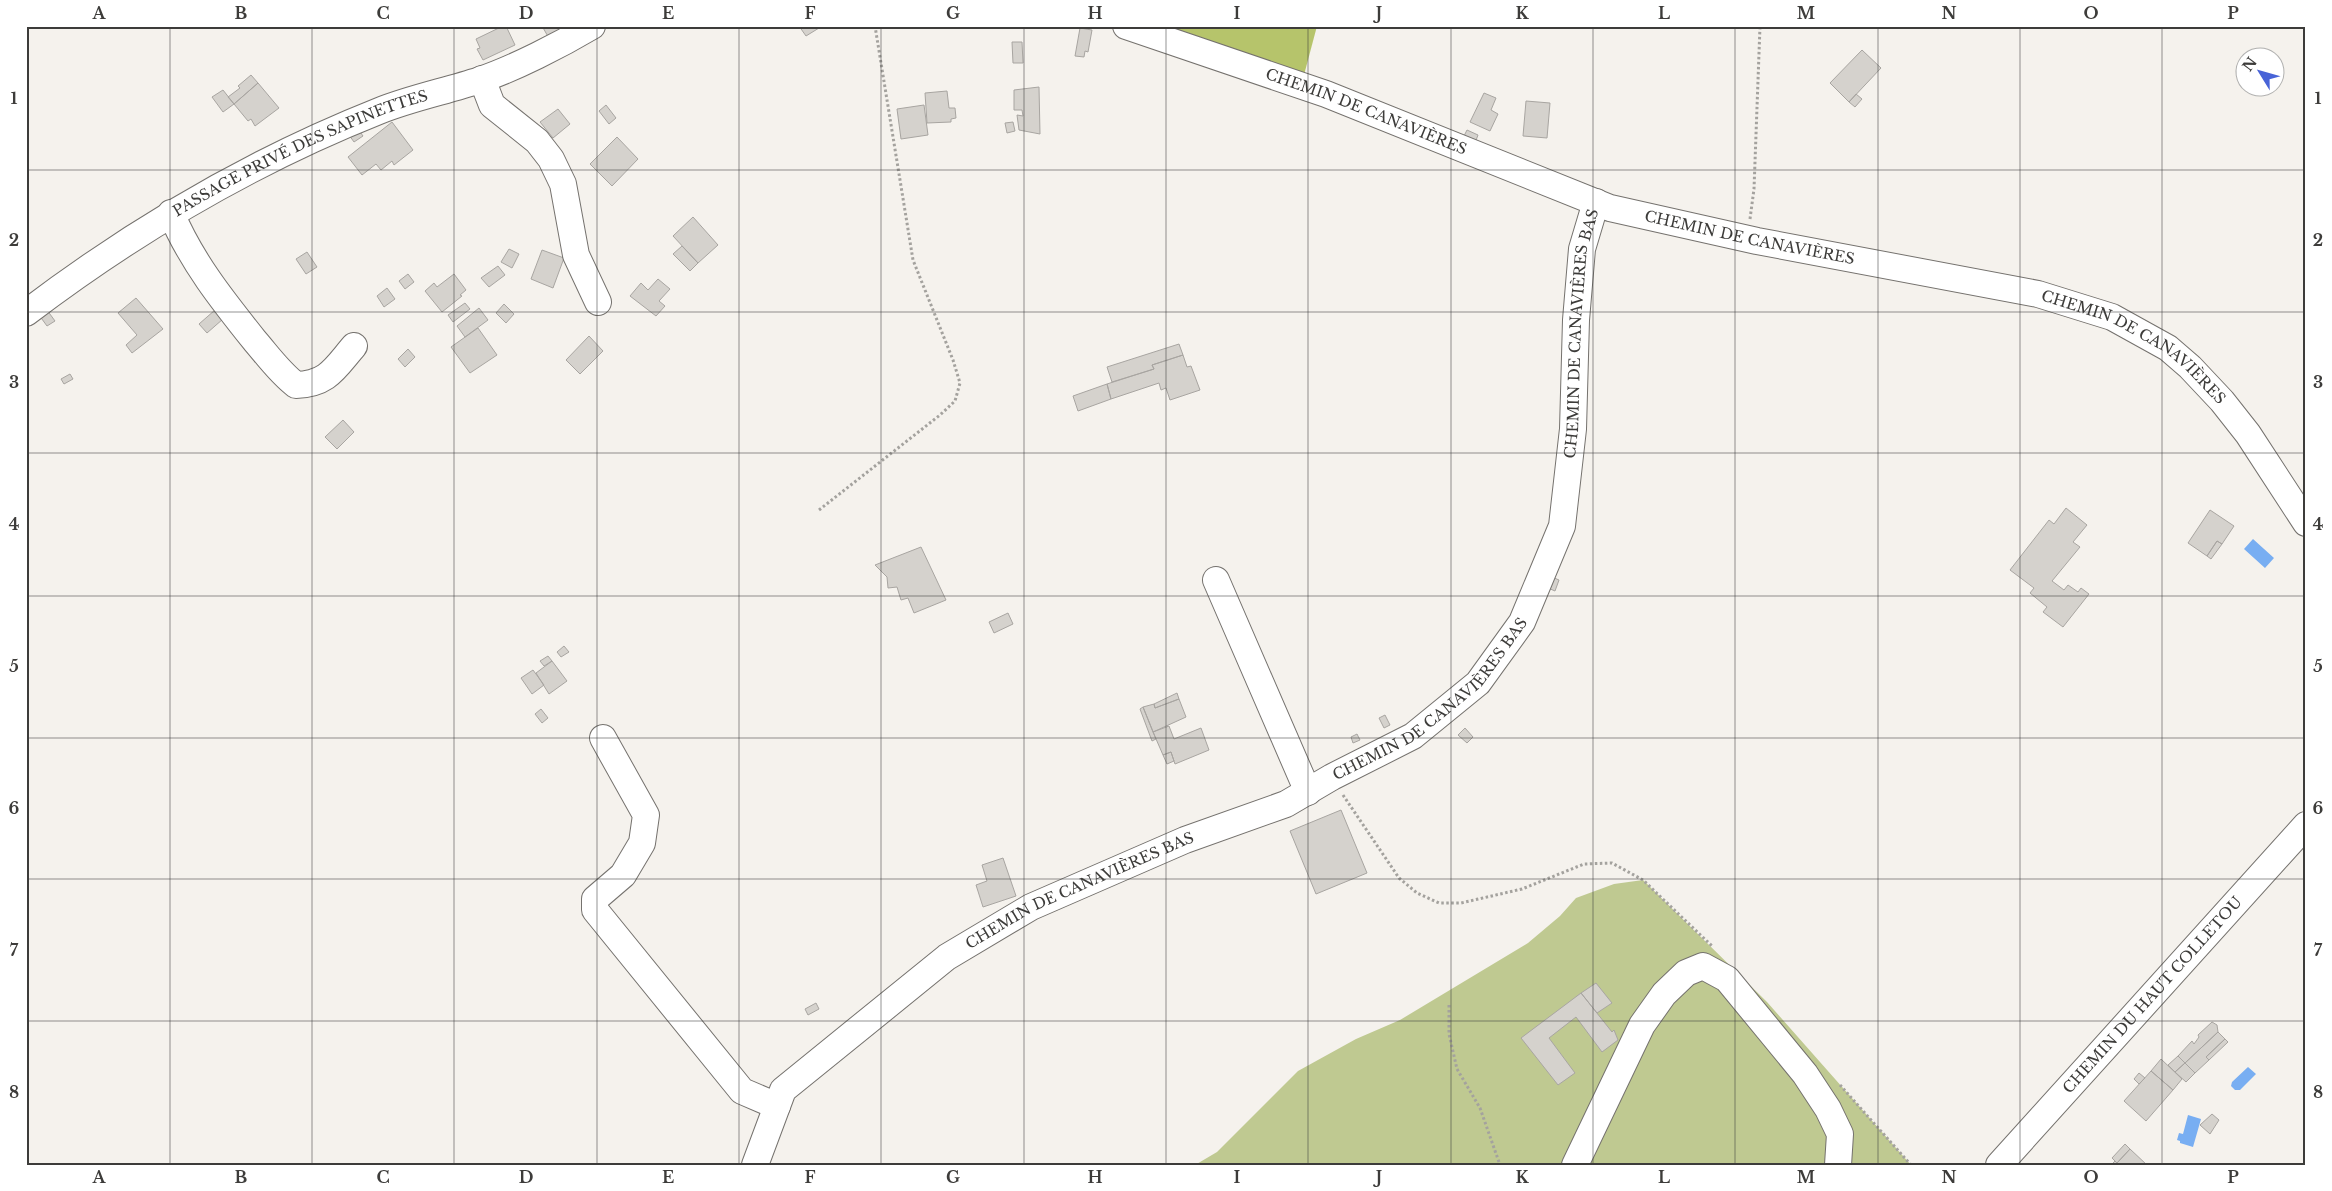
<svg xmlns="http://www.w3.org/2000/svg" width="2332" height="1191" font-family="'Libre Baskerville',serif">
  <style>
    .green { fill: #bfc991 }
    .forest { fill: #b6c46b }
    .water { fill: #78aef2 }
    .building { fill: #d5d2cd; stroke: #a8a5a1 }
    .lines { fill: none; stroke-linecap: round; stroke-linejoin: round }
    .minor-casing { stroke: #75726e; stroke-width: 28 }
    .path { stroke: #a4a29e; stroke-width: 3; stroke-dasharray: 2.5 2.5; stroke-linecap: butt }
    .minor { stroke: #fff; stroke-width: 26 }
    .grid { fill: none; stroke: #3d3c3a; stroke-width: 1; stroke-opacity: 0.55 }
    .labels { text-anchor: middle; stroke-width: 5; stroke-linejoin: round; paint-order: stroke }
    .street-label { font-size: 15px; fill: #3d3c3a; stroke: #fff }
    .neatline { fill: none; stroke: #3d3c3a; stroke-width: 2 }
    .grid-label { font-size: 16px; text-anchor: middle; font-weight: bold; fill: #3d3c3a }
  </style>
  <rect width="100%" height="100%" fill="#f5f2ed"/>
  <path class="green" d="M1643,880l124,122 144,163h-716l22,-13 81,-81 58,-32 44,-19 128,-77 32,-27 16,-18 38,-14z"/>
  <path class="forest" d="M1160,26h157l-13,49z"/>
  <path class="water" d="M2253,539l21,19 -9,10 -21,-19z
    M2248,1067l8,7 -16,16h-5l-4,-4 1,-4z
    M2188,1115l13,4 -8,28 -13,-4v-2l-3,-1 2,-7 4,1z"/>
  <path class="building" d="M503,26h3l9,19 -32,15 -6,-11 3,-1 -4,-9z
    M542,26h27l-19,14z
    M799,26h19l1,2 -13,8z
    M1080,28l12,2 -4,22 -3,-1 -1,6 -9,-1z
    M1012,42h10l1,21h-10z
    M1862,50l19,18 -32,34 -19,-19z
    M251,75l7,8 -24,21 -6,-7 12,-9 -2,-2z
    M258,83l21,25 -24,18 -4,-7 -3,2 -14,-17z
    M1039,87l1,47 -21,-4 -2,-15 6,1 -1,-6h-8v-20z
    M223,90l11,14 -11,8 -11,-15z
    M947,91l2,17h6l1,10 -5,1v3l-24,1 -2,-30z
    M1484,93l12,5 -5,12 7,4 -8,17 -20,-9z
    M1856,94l6,5 -7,8 -6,-5z
    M1526,101l24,2 -3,35 -24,-2z
    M606,105l10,13 -7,6 -10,-13z
    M924,105l4,30 -27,4 -4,-30z
    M558,109l12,15 -17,14 -13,-16z
    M392,122l21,28 -19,15 -2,-4 -11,9 -5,-6 -14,11 -14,-18z
    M1013,122l2,9 -8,2 -2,-10z
    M358,129l5,7 -9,6 -5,-7z
    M1467,130l11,5 -3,8 -12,-5z
    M617,137l21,22 -26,27 -22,-22z
    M693,217l25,28 -20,18 -25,-27z
    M682,246l16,17 -8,8 -17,-17z
    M509,249l10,5 -7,14 -11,-6z
    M542,250l22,8 -11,30 -22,-9z
    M307,252l10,15 -11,7 -10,-15z
    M498,266l7,9 -16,12 -8,-9z
    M408,274l6,8 -9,7 -6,-8z
    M454,274l12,16 -6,5 2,1 -20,16 -17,-21 9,-8 3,4z
    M658,279l12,10 -11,12 6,5 -9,10 -26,-20 11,-13 7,7z
    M387,288l8,11 -11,8 -7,-11z
    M136,298l27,31 -31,24 -6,-8 11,-10 -19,-22z
    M465,303l5,6 -17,13 -5,-7z
    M504,304l10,10 -8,9 -10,-10z
    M479,308l9,12 -23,17 -8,-11z
    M47,310l8,11 -8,5 -8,-11z
    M215,310l8,9 -16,14 -8,-9z
    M478,328l19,27 -27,18 -19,-26z
    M589,336l14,15 -23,23 -14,-14z
    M1179,344l4,11 -31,10 2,4 -42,13 -5,-15z
    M408,349l7,8 -10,10 -7,-8z
    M1183,355l4,12 4,-1 9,24 -30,10 -4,-12 -5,2 -2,-7 -48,16 -4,-15 47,-15 -2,-4z
    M70,374l3,5 -9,5 -3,-5z
    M1107,384l4,15 -33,12 -5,-15z
    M343,420l11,12 -17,17 -12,-12z
    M2066,508l21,17 -14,17 7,5 -28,34 12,9 4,-5 10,7 3,-4 8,6 -26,33 -20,-15 4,-5 -17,-14 4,-5 -24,-18 39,-50 5,4z
    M2210,510l24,16 -12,18 -5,-3 -10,15 -19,-13z
    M2217,541l5,3 -11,15 -4,-3z
    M921,547l25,53 -32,13 -6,-15 -7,2 -4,-13 -9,1 -1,-11 -12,-12z
    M1552,577l7,3 -4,11 -7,-3z
    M1008,613l5,11 -19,9 -5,-11z
    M564,646l5,6 -8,5 -4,-5z
    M548,656l4,5 -8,5 -4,-5z
    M552,661l15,20 -18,13 -13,-21z
    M533,670l11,15 -12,9 -11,-16z
    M1177,693l2,6 -24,9 -1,-4z
    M1179,699l7,18 -33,15 -10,-25 11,-3 1,4z
    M1143,707l13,32 -4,2 -12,-32z
    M541,709l7,9 -6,5 -7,-9z
    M1385,715l5,10 -6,3 -5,-10z
    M1169,726l5,13 27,-11 8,22 -34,14 -4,-12 -8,3 -10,-23z
    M1465,728l8,9 -6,6 -9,-8z
    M1357,734l3,6 -7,3 -2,-6z
    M1171,752l3,9 -7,3 -4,-9z
    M1341,810l26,63 -51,21 -26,-63z
    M1003,858l13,38 -33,11 -7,-22 11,-4 -5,-16z
    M1596,983l16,20 -15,10 -16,-20z
    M1581,993l31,39 2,-2 4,10 -16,12 -26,-35 -27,21 26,35 -17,12 -37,-47z
    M816,1003l3,6 -11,6 -3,-6z
    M2212,1022l5,3 1,7 -33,31 -7,-7 14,-15 2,3 5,-7 -1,-2z
    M2218,1032l7,7 -19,18 3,3 -14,13 -10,-10z
    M2225,1039l3,3 -19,18 -3,-3z
    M2178,1056l7,7 -10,9 -7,-7z
    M2161,1059l21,20 -9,11 -22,-19z
    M2185,1063l10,10 -9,9 -11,-10z
    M2151,1071l22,19 -27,31 -22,-20z
    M2139,1073l6,5 -6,6 -5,-5z
    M2212,1114l7,6 -9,14 -10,-9z
    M2125,1144l5,5 -13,14 -5,-5z
    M2130,1149l17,16h-36l4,-4 2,2z"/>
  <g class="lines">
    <defs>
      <g id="minor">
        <path id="s1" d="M1126,26l200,68 284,114 147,33 281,53 74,23 56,31 22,19 32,34 26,33 58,89"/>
        <path d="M482,79l10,26 45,36 14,18 12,25 13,71 22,47"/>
        <path d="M171,213c20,48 52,88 84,128 13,15 25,32 41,44 32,-1 39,-17 58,-39"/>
        <path id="s2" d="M26,313c108,-82 227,-152 353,-202 32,-13 68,-20 101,-31 35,-12 80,-35 112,-54"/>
        <path d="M1216,580l92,212"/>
        <path d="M603,738l43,77 -4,28 -19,32 -28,24v11l147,181 35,15"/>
        <path id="s3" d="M755,1165l28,-75 164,-133 84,-50 154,-67 101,-36 46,-27 81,-41 65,-53 44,-61 40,-96 11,-97 3,-109 6,-71 14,-47"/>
        <path d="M1575,1165l67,-140 22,-31 22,-21 17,-7 24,13 78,95 23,35 12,25 -2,31"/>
        <path id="s4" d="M1999,1165l307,-340"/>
      </g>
    </defs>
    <use href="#minor" class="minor-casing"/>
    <path class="path" d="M1750,219l4,-30 6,-163
      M819,510l121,-95 15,-14 5,-18 -7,-23 -40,-100 -38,-234
      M1343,795l56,83 18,15 22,10h22l61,-14 62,-25 28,-1 31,17 69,66
      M1449,1005v29l8,35 23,39 20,57
      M1840,1085l71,80"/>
    <use href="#minor" class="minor"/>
  </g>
  <path class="grid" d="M170,26v1139M312,26v1139M454,26v1139M597,26v1139M739,26v1139M881,26v1139M1024,26v1139M1166,26v1139M1308,26v1139M1451,26v1139M1593,26v1139M1735,26v1139M1878,26v1139M2020,26v1139M2162,26v1139M26,170h2280M26,312h2280M26,453h2280M26,596h2280M26,738h2280M26,879h2280M26,1021h2280"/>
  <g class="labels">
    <g class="street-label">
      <text dy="5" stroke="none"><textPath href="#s1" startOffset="255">CHEMIN DE CANAVIÈRES</textPath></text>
      <text dy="5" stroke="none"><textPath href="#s2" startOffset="319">PASSAGE PRIVÉ DES SAPINETTES</textPath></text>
      <text dy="5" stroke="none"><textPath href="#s1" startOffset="660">CHEMIN DE CANAVIÈRES</textPath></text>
      <text dy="5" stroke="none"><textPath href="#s3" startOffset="1265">CHEMIN DE CANAVIÈRES BAS</textPath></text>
      <text dy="5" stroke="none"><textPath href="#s1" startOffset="1065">CHEMIN DE CANAVIÈRES</textPath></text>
      <text dy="5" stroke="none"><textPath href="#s3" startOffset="845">CHEMIN DE CANAVIÈRES BAS</textPath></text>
      <text dy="5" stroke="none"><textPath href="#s3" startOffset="440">CHEMIN DE CANAVIÈRES BAS</textPath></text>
      <text dy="5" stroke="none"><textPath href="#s4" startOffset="229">CHEMIN DU HAUT COLLETOU</textPath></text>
    </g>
  </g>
  <rect width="2332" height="1191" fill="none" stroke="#ffffff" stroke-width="55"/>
  <g transform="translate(2260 72) rotate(307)"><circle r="24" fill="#ffffff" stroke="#b1b1b0"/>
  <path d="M0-4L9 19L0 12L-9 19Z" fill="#4863d7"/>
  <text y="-8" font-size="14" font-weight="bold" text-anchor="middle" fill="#3d3c3a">N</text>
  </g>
  <rect x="28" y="28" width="2276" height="1136" class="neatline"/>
  <g class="grid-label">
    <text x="99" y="19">A</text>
    <text x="241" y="19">B</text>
    <text x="383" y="19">C</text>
    <text x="526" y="19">D</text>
    <text x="668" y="19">E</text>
    <text x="810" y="19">F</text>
    <text x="953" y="19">G</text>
    <text x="1095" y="19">H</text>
    <text x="1237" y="19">I</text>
    <text x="1379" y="19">J</text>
    <text x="1522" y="19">K</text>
    <text x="1664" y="19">L</text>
    <text x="1806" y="19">M</text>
    <text x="1949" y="19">N</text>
    <text x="2091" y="19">O</text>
    <text x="2233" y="19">P</text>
    <text x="14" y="104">1</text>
    <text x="2318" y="104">1</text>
    <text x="14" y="246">2</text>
    <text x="2318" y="246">2</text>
    <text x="14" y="388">3</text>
    <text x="2318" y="388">3</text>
    <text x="14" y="530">4</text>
    <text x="2318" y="530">4</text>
    <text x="14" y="672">5</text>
    <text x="2318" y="672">5</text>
    <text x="14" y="814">6</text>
    <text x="2318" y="814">6</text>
    <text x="14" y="956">7</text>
    <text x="2318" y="956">7</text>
    <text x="14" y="1098">8</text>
    <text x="2318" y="1098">8</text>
    <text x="99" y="1183">A</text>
    <text x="241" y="1183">B</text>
    <text x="383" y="1183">C</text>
    <text x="526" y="1183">D</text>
    <text x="668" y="1183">E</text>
    <text x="810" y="1183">F</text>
    <text x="953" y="1183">G</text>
    <text x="1095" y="1183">H</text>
    <text x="1237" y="1183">I</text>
    <text x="1379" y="1183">J</text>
    <text x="1522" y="1183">K</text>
    <text x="1664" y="1183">L</text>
    <text x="1806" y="1183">M</text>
    <text x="1949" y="1183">N</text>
    <text x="2091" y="1183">O</text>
    <text x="2233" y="1183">P</text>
  </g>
</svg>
